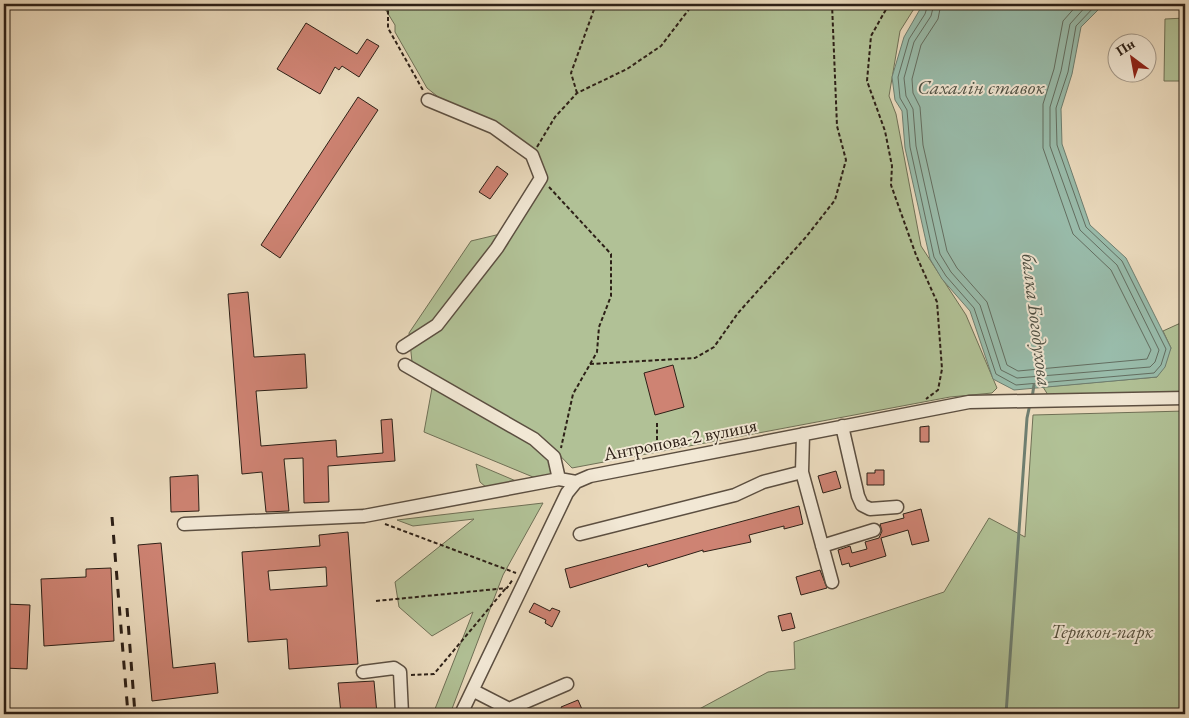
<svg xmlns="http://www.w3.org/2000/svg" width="1189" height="718" font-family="'EB Garamond',serif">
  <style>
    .green { fill: #b1c196; stroke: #6f7056 }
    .water { fill: #99bcab; stroke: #6e7e70 }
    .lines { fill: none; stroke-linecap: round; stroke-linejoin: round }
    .shore { stroke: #636e61; stroke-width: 1 }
    .stream { stroke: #6e7e70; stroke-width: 3 }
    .building { fill: #ce8373; stroke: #2d2017; fill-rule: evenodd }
    .minor-casing { stroke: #5c4f41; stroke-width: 15 }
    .path { stroke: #2d2017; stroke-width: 2; stroke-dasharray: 4 2.5; stroke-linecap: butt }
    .minor { stroke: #f2e8d5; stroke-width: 12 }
    .rail { stroke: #2d2017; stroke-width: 3; stroke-dasharray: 9 9; stroke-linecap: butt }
    .labels { text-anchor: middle; stroke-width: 4; stroke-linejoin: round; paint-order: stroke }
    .street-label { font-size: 19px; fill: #2d2017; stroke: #f2e8d5 }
    .park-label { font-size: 19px; font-style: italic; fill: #55503d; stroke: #f2e8d5 }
    .water-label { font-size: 20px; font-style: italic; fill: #4d4f43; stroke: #f2e8d5 }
  </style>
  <rect width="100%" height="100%" fill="#ebdbbe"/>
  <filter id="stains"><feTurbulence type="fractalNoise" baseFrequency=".004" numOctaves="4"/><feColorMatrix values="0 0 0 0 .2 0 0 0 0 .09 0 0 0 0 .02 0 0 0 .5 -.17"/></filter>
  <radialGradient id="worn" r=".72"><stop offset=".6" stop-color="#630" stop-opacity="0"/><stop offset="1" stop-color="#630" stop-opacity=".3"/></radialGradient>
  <path class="green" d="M382,4h535l-17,27 -11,65 7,18 25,132 45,69 31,73 -5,5 -42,4 -378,71 -29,-30 -131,-76 -3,-29 62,-92 42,-10 32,-54 -11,-28 -82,-41 -25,-20 -32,-56v-7z
    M1185,18v63h-21l1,-62z
    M1185,321v72l-137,2 -5,-8 114,-10 14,-29 -8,-17z
    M432,388l102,52 18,24 3,11 -12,3 -10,-1 -109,-45z
    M1185,411v303h-495l78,-42 27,-3 -1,-27 150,-50 45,-74 36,19 8,-122z
    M476,464l40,17 -29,7 -7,-6z
    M543,503l-40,72 -53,139h-17l40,-102 -41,24 -33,-29 -4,-25 79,-63 -61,7 -16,-6z"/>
  <path class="water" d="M923,4h186l-8,3 -20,20 -9,47 -11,35 1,35 28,81 36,33 45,90 -6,19 -8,10 -143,13 -21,-11 -23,-68 -28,-32 -12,-20 -25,-111 -3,-37 -7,-11 -3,-23 12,-40z"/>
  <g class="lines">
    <path class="shore" d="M928,4l-3,10 -16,25 -11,38 2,21 7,12 3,37 24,110 12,19 28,32 22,66 20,11 138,-12 7,-8 5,-16 -44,-88 -36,-34 -29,-82 -1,-37 12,-36 8,-46 21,-22
      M934,4l-3,12 -17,26 -10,36 2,18 7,13 3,37 24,108 11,18 29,33 21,65 16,8 133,-11 5,-5 4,-12 -42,-85 -37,-35 -30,-84v-39l11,-36 9,-47 18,-20
      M941,4l-3,15 -17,26 -9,34 1,14 7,14 3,38 24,106 10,17 30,34 20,63 11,6 129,-12 4,-9 -40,-80 -38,-36 -30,-86v-44l11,-35 9,-48 15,-17"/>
    <path class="stream" d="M1032,398l2,-13
      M1006,714l21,-296 3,-14"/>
  </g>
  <path class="building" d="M306,23l51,31 10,-15 12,7 -20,31 -17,-11 -3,4 -4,-3 -15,27 -43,-25z
    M358,97l20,13 -98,148 -19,-13z
    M497,166l11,8 -18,25 -11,-7z
    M248,292l6,65 51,-3 2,34 -51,3 5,55 75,-6 1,17 46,-4 -2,-33 11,-1 3,42 -67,5 1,36 -25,1 -1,-45 -19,1 5,52 -23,1 -4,-40 -20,2 -14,-180z
    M673,365l11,42 -29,8 -11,-42z
    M929,426v16h-9v-15z
    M875,470h9v15h-17v-12h8z
    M836,471l5,17 -18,5 -5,-17z
    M198,475l1,36 -28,1 -1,-35z
    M799,506l4,18 -19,5v-3l-35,9 2,7 -48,10v-2l-55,17 -1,-3 -77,24 -5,-19z
    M921,509l8,32 -17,4 -4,-15 -27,8 5,18 -36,11 -1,-4 -7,2 -4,-15 12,-4 2,7 15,-4 -2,-7 14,-4 3,-7 -2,-7 24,-6 -1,-4z
    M348,532l10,132 -69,5 -2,-30 -39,3 -6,-90 78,-6 -1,-11zM326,567l1,19 -57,4 -2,-19z
    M161,543l12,125 42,-5 3,30 -66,8 -14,-156z
    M111,568l3,73 -70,5 -3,-67 45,-2v-8z
    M820,570l7,18 -26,7 -5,-18z
    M534,603l16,8 2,-3 8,3 -8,16 -7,-4 1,-3 -17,-8z
    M4,604l26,1 -3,64 -23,-1z
    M791,613l4,15 -13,3 -4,-15z
    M374,681l3,33h-36l-3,-31z
    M578,700l6,14h-20l-3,-7z"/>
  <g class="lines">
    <defs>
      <path id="minor" d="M403,347l34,-22 60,-77 44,-70 -9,-23 -39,-28 -65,-27
        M405,365l129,74 20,18 5,22
        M842,426l16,70 4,9 8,4 27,-2
        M803,434l-1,38 30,110
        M184,524l180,-8 195,-37 17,3
        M580,534l155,-39 28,-13 39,-10
        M822,546l52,-16
        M363,672l31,-4 6,4 2,42
        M474,691l35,18 58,-25
        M461,714l106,-221 9,-11 14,-6 379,-74 216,-4"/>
    </defs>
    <use href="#minor" class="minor-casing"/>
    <path class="path" d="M388,4v24l36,64
      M889,4l-18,32 -4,45 18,50 7,35 -1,19 25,70 21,47 5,67 -4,21 -12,9
      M577,93l-6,-20 25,-69
      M537,147l18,-30 22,-24 50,-24 34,-23 32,-42
      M549,187l62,67v42l-12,31 -2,25 -24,42 -12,54
      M590,364l105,-6 19,-11 24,-34 68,-76 29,-37 11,-40 -9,-34 -5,-122
      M653,452l4,-8v-23
      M385,524l131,49
      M376,601l131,-13 6,-9
      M411,675l23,-1 72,-86"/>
    <use href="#minor" class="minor"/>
    <path class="rail" d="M112,517l16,197
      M127,608l8,106"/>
  </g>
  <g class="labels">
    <g class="street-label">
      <text transform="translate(680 439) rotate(-11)" y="7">Антропова-2 вулиця</text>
    </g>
    <g class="park-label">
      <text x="1102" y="638">Терикон-парк</text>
    </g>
    <g class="water-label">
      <text x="981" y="94">Сахалін ставок</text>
      <text transform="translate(1037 320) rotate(83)" y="7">балка Богодухова</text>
    </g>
  </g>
  <rect width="1189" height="718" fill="none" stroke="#ebdbbe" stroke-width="20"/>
  <rect x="5" y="5" width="1179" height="708" fill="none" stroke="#2d2017" stroke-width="2.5"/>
  <rect x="10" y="10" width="1169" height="698" fill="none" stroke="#2d2017"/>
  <g transform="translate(1132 58) rotate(328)"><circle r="24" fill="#f2e8d5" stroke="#a39889"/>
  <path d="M0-4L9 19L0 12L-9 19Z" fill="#8f2418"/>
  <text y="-8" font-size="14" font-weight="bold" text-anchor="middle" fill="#2d2017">Пн</text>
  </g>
  <rect width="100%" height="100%" filter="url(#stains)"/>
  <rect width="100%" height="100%" fill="url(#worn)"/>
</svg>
